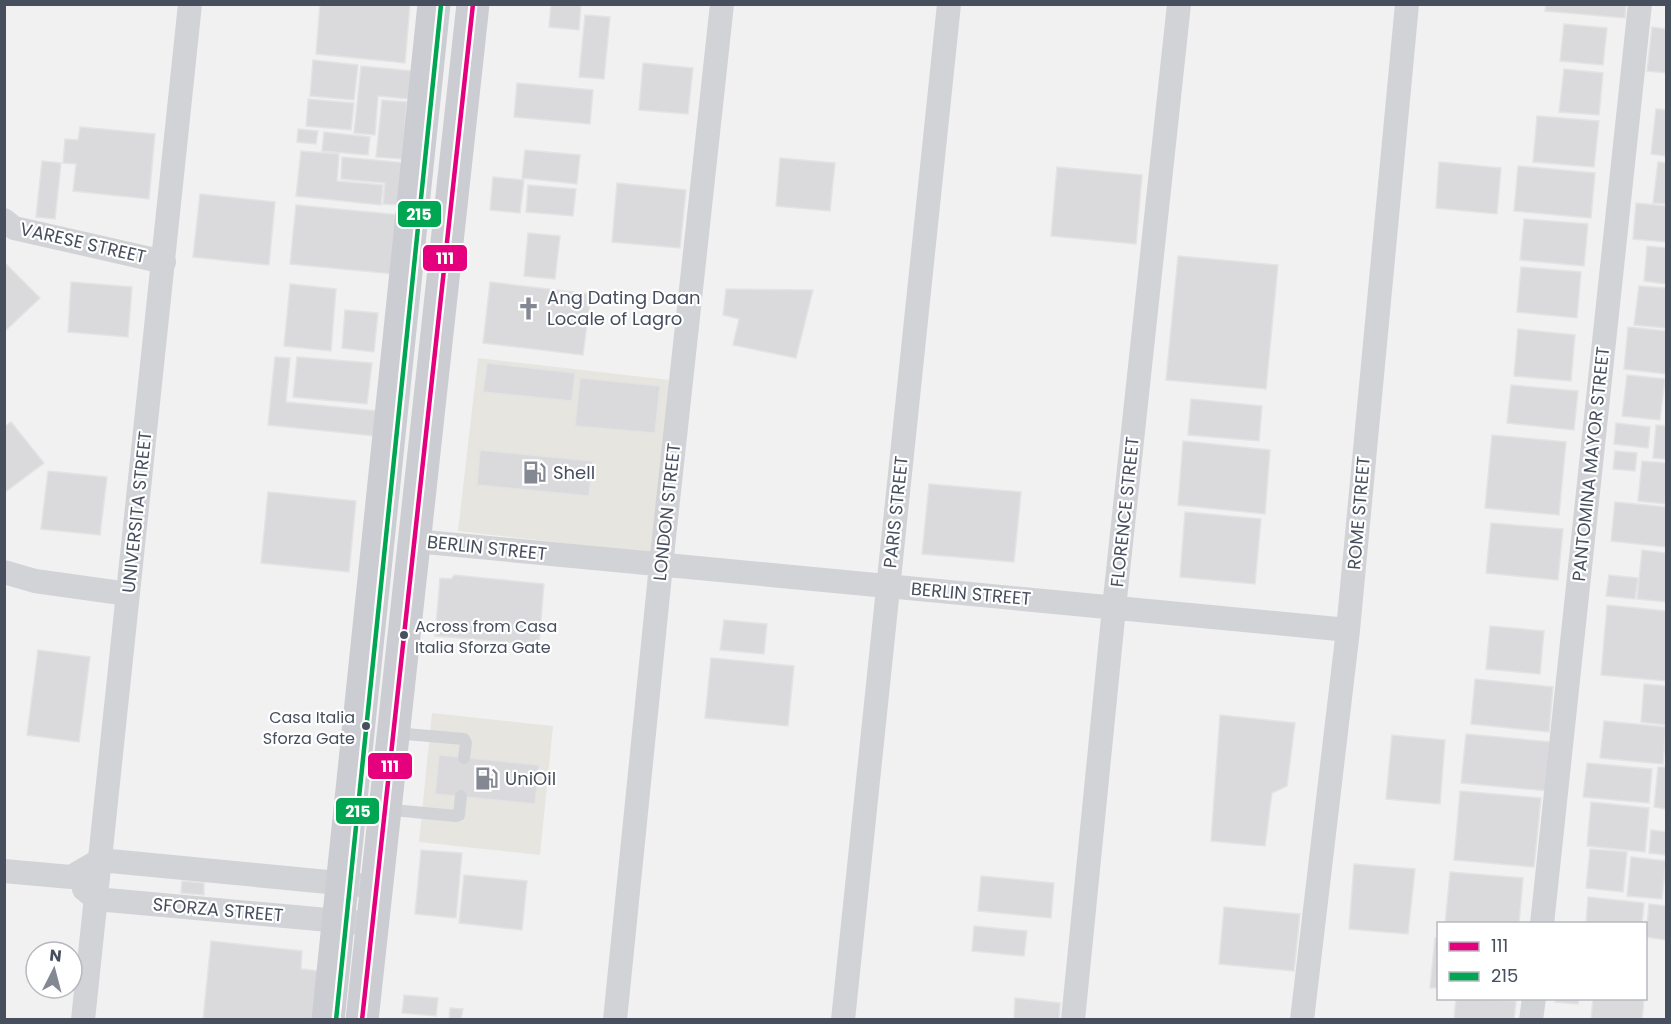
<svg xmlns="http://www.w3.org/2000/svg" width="1671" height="1024" font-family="Poppins,sans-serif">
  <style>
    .commercial { fill: #e6e5df }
    .building { fill: #dadadd; stroke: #e3e3e4; stroke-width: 1.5 }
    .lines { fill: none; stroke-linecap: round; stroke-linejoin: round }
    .service { stroke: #d2d3d7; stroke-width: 12 }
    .minor { stroke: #d2d3d7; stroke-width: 24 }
    .primary { stroke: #cbcdd2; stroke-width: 33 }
    .bus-1-casing { stroke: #fff; stroke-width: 9 }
    .bus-2-casing { stroke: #fff; stroke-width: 9 }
    .bus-1 { stroke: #e5007d; stroke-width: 4.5 }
    .bus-2 { stroke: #00a651; stroke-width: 4.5 }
    .bus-dot { fill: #474f5f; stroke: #fff; stroke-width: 2 }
    .labels { text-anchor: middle; stroke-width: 4.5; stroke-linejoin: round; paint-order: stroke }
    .bus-label { font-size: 16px; fill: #474f5f; stroke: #fff; text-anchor: start }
    .street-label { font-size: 18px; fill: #474f5f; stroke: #fff }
    .poi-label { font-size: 18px; fill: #474f5f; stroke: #fff; text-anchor: start }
    .line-badge { stroke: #fff; stroke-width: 2 }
    .badge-label { font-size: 16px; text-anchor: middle; font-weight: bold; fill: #fff }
  </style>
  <rect width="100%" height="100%" fill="#f2f1f1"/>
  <path class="commercial" d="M478,358l192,22 -19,173 -193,-22z
    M432,713l121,13 -13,129 -121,-13z"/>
  <path class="building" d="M320,4h90l-5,59 -89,-9z
    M551,4h30l-2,26 -30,-3z
    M1546,4h80l-1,14 -80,-7z
    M585,15l25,2 -6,62 -25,-2z
    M1564,24l43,4 -4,37 -43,-4z
    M1652,27l14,2v44l-19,-2z
    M313,60l45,5 -4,35 -44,-4z
    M643,63l50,5 -5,46 -49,-4z
    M361,66l51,5 -2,28 -32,-3 -3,39 -21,-2z
    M1564,69l39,4 -4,42 -40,-3z
    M517,83l76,7 -3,34 -76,-7z
    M308,99l46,4 -3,27 -45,-4z
    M382,100l25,2 -5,57 -26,-2z
    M1656,109l10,1v46l-15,-2z
    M1537,116l62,5 -5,46 -61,-5z
    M80,127l75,7 -6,65 -76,-8 3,-27 -13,-1 2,-24 13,1z
    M298,129l20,2 -2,13 -19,-2z
    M324,132l46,5 -2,18 -46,-4z
    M525,150l55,5 -3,29 -55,-6z
    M301,151l38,3 -2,27 46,4 -2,20 -85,-9z
    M342,157l64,6 -4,42 -19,-1 2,-21 -44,-4z
    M780,158l55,5 -5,48 -54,-5z
    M42,161l19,2 -6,56 -19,-2z
    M1439,162l62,6 -4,46 -61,-6z
    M1658,162l8,1v41l-13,-1z
    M1518,166l77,7 -4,45 -77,-7z
    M1057,167l85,8 -6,69 -85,-8z
    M493,177l31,3 -4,33 -30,-3z
    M617,183l69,7 -6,58 -68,-6z
    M528,185l48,4 -3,27 -47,-4z
    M200,194l75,8 -6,63 -76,-8z
    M1636,203l30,3v36l-33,-3z
    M296,205l104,10 -6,59 -104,-10z
    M1524,219l64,5 -4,42 -64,-6z
    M528,233l32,3 -5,43 -31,-3z
    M1647,246l19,2v36l-22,-3z
    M1178,256l100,9 -12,124 -100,-9z
    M4,262l36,36 -36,34z
    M1521,267l60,5 -4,46 -60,-6z
    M71,282l61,5 -4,50 -60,-5z
    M490,282l101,12 -8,61 -100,-12z
    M290,284l46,5 -5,62 -47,-5z
    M1639,286l27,2v40l-32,-3z
    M726,289l87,1 -17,68 -63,-13 6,-26 -16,-4z
    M345,310l33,3 -4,39 -32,-4z
    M1628,327l38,4v43l-42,-5z
    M1518,329l57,6 -4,46 -57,-5z
    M275,357l15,1 -4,44 92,9 -3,25 -107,-11z
    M297,357l75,6 -5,41 -74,-7z
    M487,363l88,10 -3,28 -89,-9z
    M1627,375l38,4 -5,41 -38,-4z
    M580,378l80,8 -5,47 -80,-7z
    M1511,385l67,6 -4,39 -67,-7z
    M1191,399l71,7 -3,35 -71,-6z
    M11,422l33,41 -40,30v-66z
    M1616,423l34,4 -2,21 -34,-4z
    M1656,425l10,1v33l-13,-1z
    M1492,435l74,7 -7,73 -74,-7z
    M1183,441l87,9 -5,64 -87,-9z
    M480,450l113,11 -4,35 -112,-11z
    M1615,451l22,2 -2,18 -22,-2z
    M1642,461l24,2v41l-28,-3z
    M48,471l59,6 -7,58 -59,-6z
    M929,484l92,8 -7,70 -92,-8z
    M268,492l88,9 -7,71 -88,-9z
    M1615,502l51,5v40l-55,-6z
    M1185,512l76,7 -6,65 -75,-7z
    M1491,523l72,6 -5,51 -72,-7z
    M1642,550l24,3v49l-29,-3z
    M454,575l90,9 -5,61 -104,-9 5,-58 11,1z
    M1609,575l29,3 -3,21 -29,-3z
    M1607,605l59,6v70l-65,-6z
    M724,620l43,4 -3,30 -44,-4z
    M1490,626l54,5 -4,43 -54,-5z
    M38,650l52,7 -11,85 -52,-7z
    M711,658l83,8 -6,60 -83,-8z
    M1475,679l78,8 -4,45 -78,-8z
    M1644,684l22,2v39l-25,-3z
    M1220,715l75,8 -8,63 -15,7 -7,53 -54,-5z
    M1604,721l62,6 -3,37 -63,-6z
    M1466,734l86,8 -4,49 -87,-8z
    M1392,735l53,5 -5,64 -54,-5z
    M439,755l100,10 -4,39 -100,-10z
    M1587,763l65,6 -3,34 -66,-6z
    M1658,767h8v42l-12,-2z
    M1460,791l81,7 -7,69 -80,-7z
    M1591,802l58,6 -4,44 -58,-6z
    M1651,830l15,2v23l-17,-2z
    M1590,849l37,3 -4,40 -37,-4z
    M421,850l41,3 -6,65 -41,-4z
    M1631,857l35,4 -4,38 -35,-3z
    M1354,864l61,5 -7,65 -59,-5z
    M1450,872l73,6 -4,46h-74z
    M464,875l63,6 -5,49 -63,-7z
    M981,876l73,7 -3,35 -73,-7z
    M182,881l22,2v12l-23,-2z
    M1588,897l56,6 -2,21h-56z
    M1649,904l17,2v34l-20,-3z
    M1224,907l76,7 -6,57 -75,-7z
    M974,926l53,5 -3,25 -52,-5z
    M1435,938h3v50h-8z
    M211,941l91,10 -1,18 18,2 -4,49h-112z
    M404,995l34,3 -2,18 -34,-3z
    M1015,998l45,5 -1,17 -45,-1z
    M1456,998l60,3 -2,19h-60z
    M1556,998h23l-1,6 -23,-2z
    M1593,998h51l-2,22h-51z
    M450,1008l13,1 -2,11h-12z"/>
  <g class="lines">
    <path class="service" d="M394,733l70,6 2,4 -2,15
      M351,806l105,10 3,-1 2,-19"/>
    <path class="minor" d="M4,220l10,8 150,34
      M415,541l933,89
      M4,572l31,9 93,13
      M4,871l67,6 29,-17 259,25
      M84,889l12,10 276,25
      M1542,924l98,-920
      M83,1020l107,-1016
      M615,1020l46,-455 61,-561
      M843,1020l106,-1016
      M1073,1020l41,-412 65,-604
      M1302,1020l46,-390 59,-626
      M1531,1020l3,-22"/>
    <path class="primary" d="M328,1020l106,-1016
      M362,1020l111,-1016"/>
    <defs>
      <path id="bus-1" d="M362,1020l111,-1016"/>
      <path id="bus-2" d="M336,1020l105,-1015"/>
    </defs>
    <use href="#bus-1" class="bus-1-casing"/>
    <use href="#bus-2" class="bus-2-casing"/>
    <use href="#bus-1" class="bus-1"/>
    <use href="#bus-2" class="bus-2"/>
  </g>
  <defs>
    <symbol id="church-bare" viewBox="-9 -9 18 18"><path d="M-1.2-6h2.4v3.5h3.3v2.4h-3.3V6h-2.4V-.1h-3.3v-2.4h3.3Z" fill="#838892" stroke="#fff" stroke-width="2.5" paint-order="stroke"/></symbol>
    <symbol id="fuel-bare" viewBox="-9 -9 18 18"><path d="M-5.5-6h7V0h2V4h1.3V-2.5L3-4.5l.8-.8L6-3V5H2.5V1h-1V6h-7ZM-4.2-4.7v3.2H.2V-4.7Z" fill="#838892" stroke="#fff" stroke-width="2.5" paint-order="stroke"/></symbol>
  </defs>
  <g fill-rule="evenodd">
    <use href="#church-bare" x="512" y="292" width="33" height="33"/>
    <use href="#fuel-bare" x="518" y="456" width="33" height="33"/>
    <use href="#fuel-bare" x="470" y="762" width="33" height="33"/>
  </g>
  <g class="bus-dot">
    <circle cx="404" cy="635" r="5"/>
    <circle cx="366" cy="726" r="5"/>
  </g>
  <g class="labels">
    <g class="bus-label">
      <text x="415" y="632">Across from Casa<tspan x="415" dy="21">Italia Sforza Gate</tspan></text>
      <text x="355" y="723" text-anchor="end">Casa Italia<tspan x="355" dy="21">Sforza Gate</tspan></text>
    </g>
    <g class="street-label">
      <text transform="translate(83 243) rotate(13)" y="6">VARESE STREET</text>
      <text transform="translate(1591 464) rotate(-84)" y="6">PANTOMINA MAYOR STREET</text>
      <text transform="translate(137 512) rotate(-84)" y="6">UNIVERSITA STREET</text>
      <text transform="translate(667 512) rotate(-84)" y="6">LONDON STREET</text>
      <text transform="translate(896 512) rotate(-84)" y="6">PARIS STREET</text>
      <text transform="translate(1125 512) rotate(-84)" y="6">FLORENCE STREET</text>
      <text transform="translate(1359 513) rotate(-85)" y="6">ROME STREET</text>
      <text transform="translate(487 548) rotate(6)" y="6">BERLIN STREET</text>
      <text transform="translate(971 594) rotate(5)" y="6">BERLIN STREET</text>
      <text transform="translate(218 910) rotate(5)" y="6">SFORZA STREET</text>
    </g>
    <g class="poi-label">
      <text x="547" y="304">Ang Dating Daan<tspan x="547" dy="21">Locale of Lagro</tspan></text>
      <text x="553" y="479">Shell</text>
      <text x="505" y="785">UniOil</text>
    </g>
  </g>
  <g class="line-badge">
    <rect x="397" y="200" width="45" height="28" rx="6" fill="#00a651"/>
    <rect x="422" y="244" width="46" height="28" rx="6" fill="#e5007d"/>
    <rect x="367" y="752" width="46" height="28" rx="6" fill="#e5007d"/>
    <rect x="335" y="797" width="45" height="28" rx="6" fill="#00a651"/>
  </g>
  <g class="badge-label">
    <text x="419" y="220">215</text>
    <text x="445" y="264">111</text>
    <text x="390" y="772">111</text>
    <text x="358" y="817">215</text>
  </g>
  <rect width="1671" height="1024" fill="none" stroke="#474f5f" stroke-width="12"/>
  <rect x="1437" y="922" width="210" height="78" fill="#ffffff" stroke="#b5b9bf" stroke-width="1.5"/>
  <rect x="1449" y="942" width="30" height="9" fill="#e5007d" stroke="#b5b9bf" stroke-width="1.5"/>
  <text x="1491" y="952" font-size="18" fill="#474f5f">111</text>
  <rect x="1449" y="972" width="30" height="9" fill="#00a651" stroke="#b5b9bf" stroke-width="1.5"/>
  <text x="1491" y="982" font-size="18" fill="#474f5f">215</text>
  <g transform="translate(54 970) rotate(6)"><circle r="28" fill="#ffffff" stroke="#b5b9bf" stroke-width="1.5"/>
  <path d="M0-4.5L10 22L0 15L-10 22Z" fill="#838892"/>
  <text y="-9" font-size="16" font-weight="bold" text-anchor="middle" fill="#474f5f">N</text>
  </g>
</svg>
